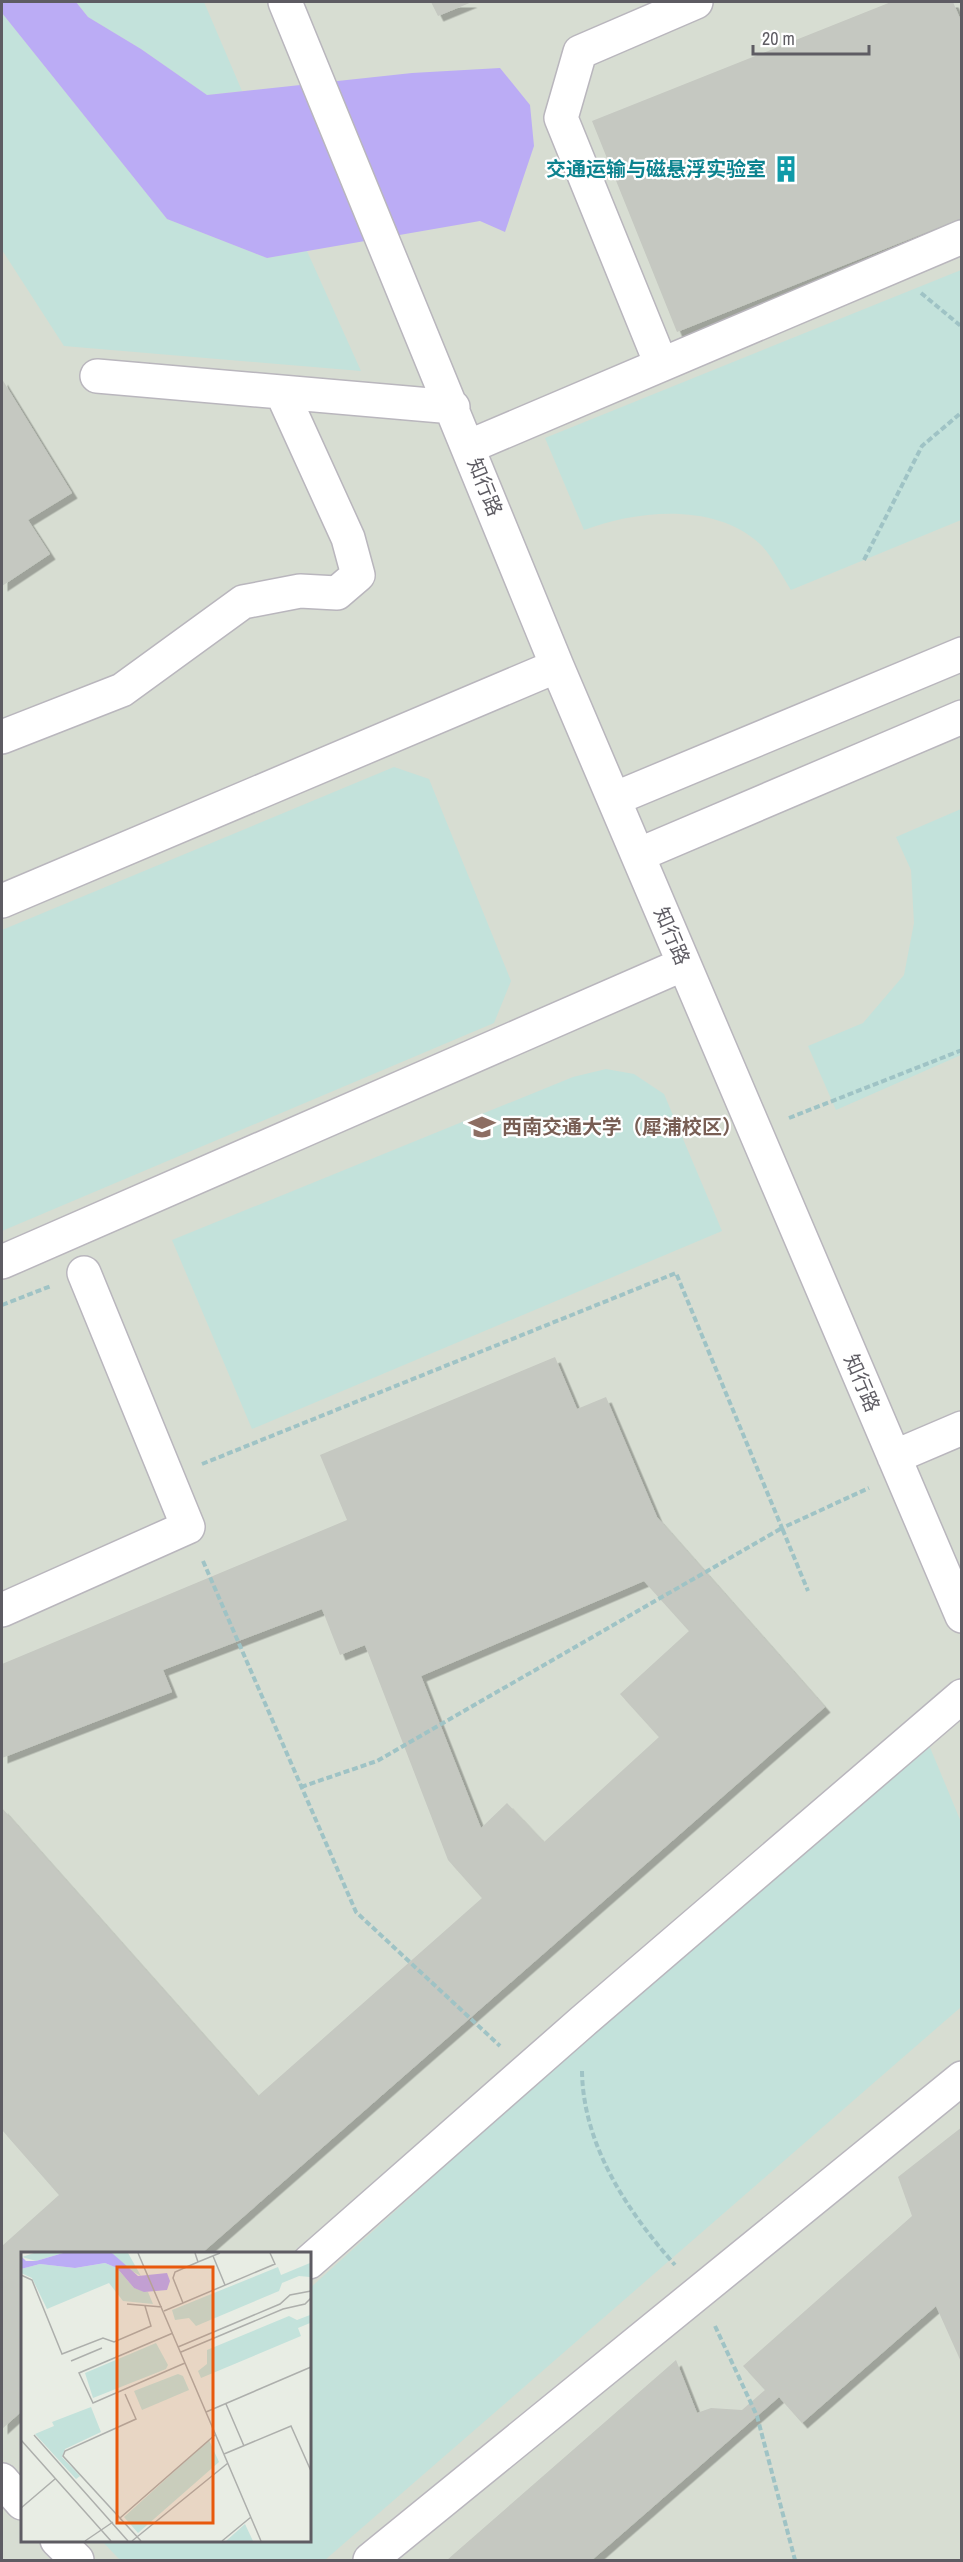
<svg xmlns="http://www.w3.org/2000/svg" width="963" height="2562" font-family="'Archivo Narrow','Noto Sans SC',sans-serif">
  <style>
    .education { fill: #d7ddd2; fill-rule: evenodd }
    .green { fill: #c3e2db }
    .water { fill: #bbacf5 }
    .building { fill: #c5c8c1; fill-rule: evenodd; filter: url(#shadow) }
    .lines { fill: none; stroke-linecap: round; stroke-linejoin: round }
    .minor-casing { stroke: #b9b6bd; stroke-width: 36 }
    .path { stroke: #9fc3c5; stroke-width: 4; stroke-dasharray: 6 3; stroke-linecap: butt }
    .minor { stroke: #fff; stroke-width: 33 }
    .labels { text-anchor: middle; stroke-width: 4.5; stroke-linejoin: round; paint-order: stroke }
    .culture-label { font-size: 20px; font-weight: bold; fill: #0d838f; stroke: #fff; text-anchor: end }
    .street-label { font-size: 20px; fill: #5e5c63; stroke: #fff }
    .education-label { font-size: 20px; font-weight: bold; fill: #785e54; stroke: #fff; text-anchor: start }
    .inset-road { fill: none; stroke: #adafac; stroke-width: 1.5 }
    .view { fill: #e8590c; fill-opacity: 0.15; stroke: #e8590c; stroke-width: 3 }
    .inset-edge { fill: none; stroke: #5e5c63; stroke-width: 3 }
  </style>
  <defs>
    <filter id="shadow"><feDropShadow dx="5.5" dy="5.5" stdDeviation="0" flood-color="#0004"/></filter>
  </defs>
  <rect width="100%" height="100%" fill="#e8ede4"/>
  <path class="education" d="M2,2h959v2558h-959zM22,2253h287v287h-287z"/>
  <path class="green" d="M76,2h128l38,89 -35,4 -66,-46 -53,-32z
    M2,13l165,206 100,39 40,-7 54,120 -297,-25 -62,-96z
    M961,270v250l-170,70c-9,-14 -19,-34 -31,-46 -45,-42 -123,-34 -176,-14l-39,-92z
    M394,767l35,12 82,202 -17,42 -492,208v-301z
    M961,809v246l-125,55 -28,-64 55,-23 41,-48 10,-52 -3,-53 -15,-33z
    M606,1069l28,5 30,20 58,137 -470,198 -80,-189 401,-163z
    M924,1733l37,89v185l-636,553h-205l-19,-20h208v-251z"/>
  <path class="water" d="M2,2h74l12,15 53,32 66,46 205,-22 88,-5 30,37 4,41 -29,86 -25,-11 -213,37 -100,-39 -165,-206z"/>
  <path class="building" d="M431,2h41l-34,14z
    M891,2h62l9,21v195l-285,114 -85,-211z
    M2,379l70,114 -44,27 22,34 -48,32z
    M555,1357l22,52 29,-12 51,120 168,190 -623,546h-180v158l-20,18v-183l57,-51 -57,-65v-322l256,288 224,-198 -34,-38 -83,-215 -25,10 -18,-46 -159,61 9,22 -170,66v-94l345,-144 -27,-65zM644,1581l45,50 -69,63 39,43 -115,105 -37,-39 -26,25 -60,-152z
    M962,2127v237l-26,-58 -134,117 -23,-26 -187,163h-145l229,-200 21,53 14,-5 31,2 23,-20 -22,-24 169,-150 -14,-39z"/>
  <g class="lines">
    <defs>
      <path id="minor" d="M285,2l272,664 405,950
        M661,364l-100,-246 19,-66 116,-50
        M97,376l356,31
        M468,447l494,-210
        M2,737l120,-47 121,-88 57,-11 37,2 21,-18 -10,-37 -66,-145
        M614,799l348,-145
        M638,855l324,-138
        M2,901l555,-235
        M2,1262l682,-298
        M894,1457l68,-29
        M2,1610l186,-83 -104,-254
        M309,2262l273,-240 380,-326
        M2,2480l20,23
        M57,2540l20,20
        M370,2560l592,-482"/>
    </defs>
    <use href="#minor" class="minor-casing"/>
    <path class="path" d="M921,293l41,34
      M864,560l58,-114 40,-34
      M789,1118l173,-68
      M2,1305l49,-19
      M202,1464l474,-191 106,255 87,-40
      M203,1561l153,351 144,134
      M301,1787l76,-26 405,-233 26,63
      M582,2071c1,74 45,140 93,194
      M715,2326l42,90 38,144"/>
    <use href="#minor" class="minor"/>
  </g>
  <defs>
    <symbol id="building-bare" viewBox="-9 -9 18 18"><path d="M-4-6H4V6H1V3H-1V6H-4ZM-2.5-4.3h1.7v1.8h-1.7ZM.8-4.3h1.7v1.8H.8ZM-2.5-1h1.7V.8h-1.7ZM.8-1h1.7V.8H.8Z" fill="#0f9aa8" stroke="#fff" stroke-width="2.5" paint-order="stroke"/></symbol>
    <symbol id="university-bare" viewBox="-9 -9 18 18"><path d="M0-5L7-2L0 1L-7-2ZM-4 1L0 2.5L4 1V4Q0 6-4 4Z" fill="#8d6e63" stroke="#fff" stroke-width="2.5" paint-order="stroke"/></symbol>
  </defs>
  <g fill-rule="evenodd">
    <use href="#building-bare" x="767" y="150" width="38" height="38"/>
    <use href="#university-bare" x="463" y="1108" width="38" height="38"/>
  </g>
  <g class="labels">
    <g class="culture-label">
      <text x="766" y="176">交通运输与磁悬浮实验室</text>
    </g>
    <g class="street-label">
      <text transform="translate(485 487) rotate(68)" y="7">知行路</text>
      <text transform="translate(672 936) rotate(67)" y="7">知行路</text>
      <text transform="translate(862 1383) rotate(67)" y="7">知行路</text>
    </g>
    <g class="education-label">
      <text x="502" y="1134">西南交通大学（犀浦校区）</text>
    </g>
  </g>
  <g transform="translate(21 2252)">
    <rect width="290" height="290" fill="#e8ede4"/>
    <path d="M13,1h29l-27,8 -14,-4zM91,1h16l13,23 -15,-8zM84,11l12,5 17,20 14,4 5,12 -30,-3 -14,-18 -62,26 -15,-31 -11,-5v-4l19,-5 35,4zM289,11v14l-11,-1 -17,7 -3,8 -83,35 -7,-8 -14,2 -3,-10 106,-43 3,8zM289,63v8l-12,5 3,8 -100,42 -3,-7 9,-7v-14l82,-34 8,4zM135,91l12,22 -2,4 -73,29 -8,-25zM157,122l5,2 6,14 -47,20 -8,-19zM70,155l10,25 -36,17 -3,8 18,19 -4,3 -41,-45 19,-8 -2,-4zM188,188l10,22 -81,71 -14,-16zM224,272l8,17h-27z" fill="#c3e2db"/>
    <path d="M42,1h49l26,23 29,-3 3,8 -3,9 -23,2 -10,-4 -17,-20 -12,-5 -30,5 -35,-4 -19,5v-13l5,5h10z" fill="#bbacf5"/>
    <path class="inset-road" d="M117,1l123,288M174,1l3,9 22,-9M192,4l12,29M0,23l11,5 30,74 41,-16 11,4 37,-16 -6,-20M162,51l-10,-25 2,-6 23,-10M106,52l35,3M143,59l111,-47 -5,-11M152,81l-94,40 14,30 92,-40M157,95l102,-43 10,-9 21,-4M160,100l102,-43 22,-5 6,-6M50,109l31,-13M104,142l11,25 -71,32 -2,5 78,85M205,152l18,42M185,160l105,-45M13,183l94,106M0,188l90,101M203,202l67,-28 20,45M0,256l34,-29M99,266l96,-84M64,289l28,-19M111,289l96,-78M201,289l29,-24"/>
    <path class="view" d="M96,15h96v256h-96z"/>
    <rect width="290" height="290" class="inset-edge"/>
  </g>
  <rect width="963" height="2562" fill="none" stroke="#5e5c63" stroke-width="6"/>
  <path d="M753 45v9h116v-9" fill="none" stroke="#5e5c63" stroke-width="3"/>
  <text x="762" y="45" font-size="18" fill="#5e5c63" stroke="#ffffff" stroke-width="4.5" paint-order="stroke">20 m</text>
</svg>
